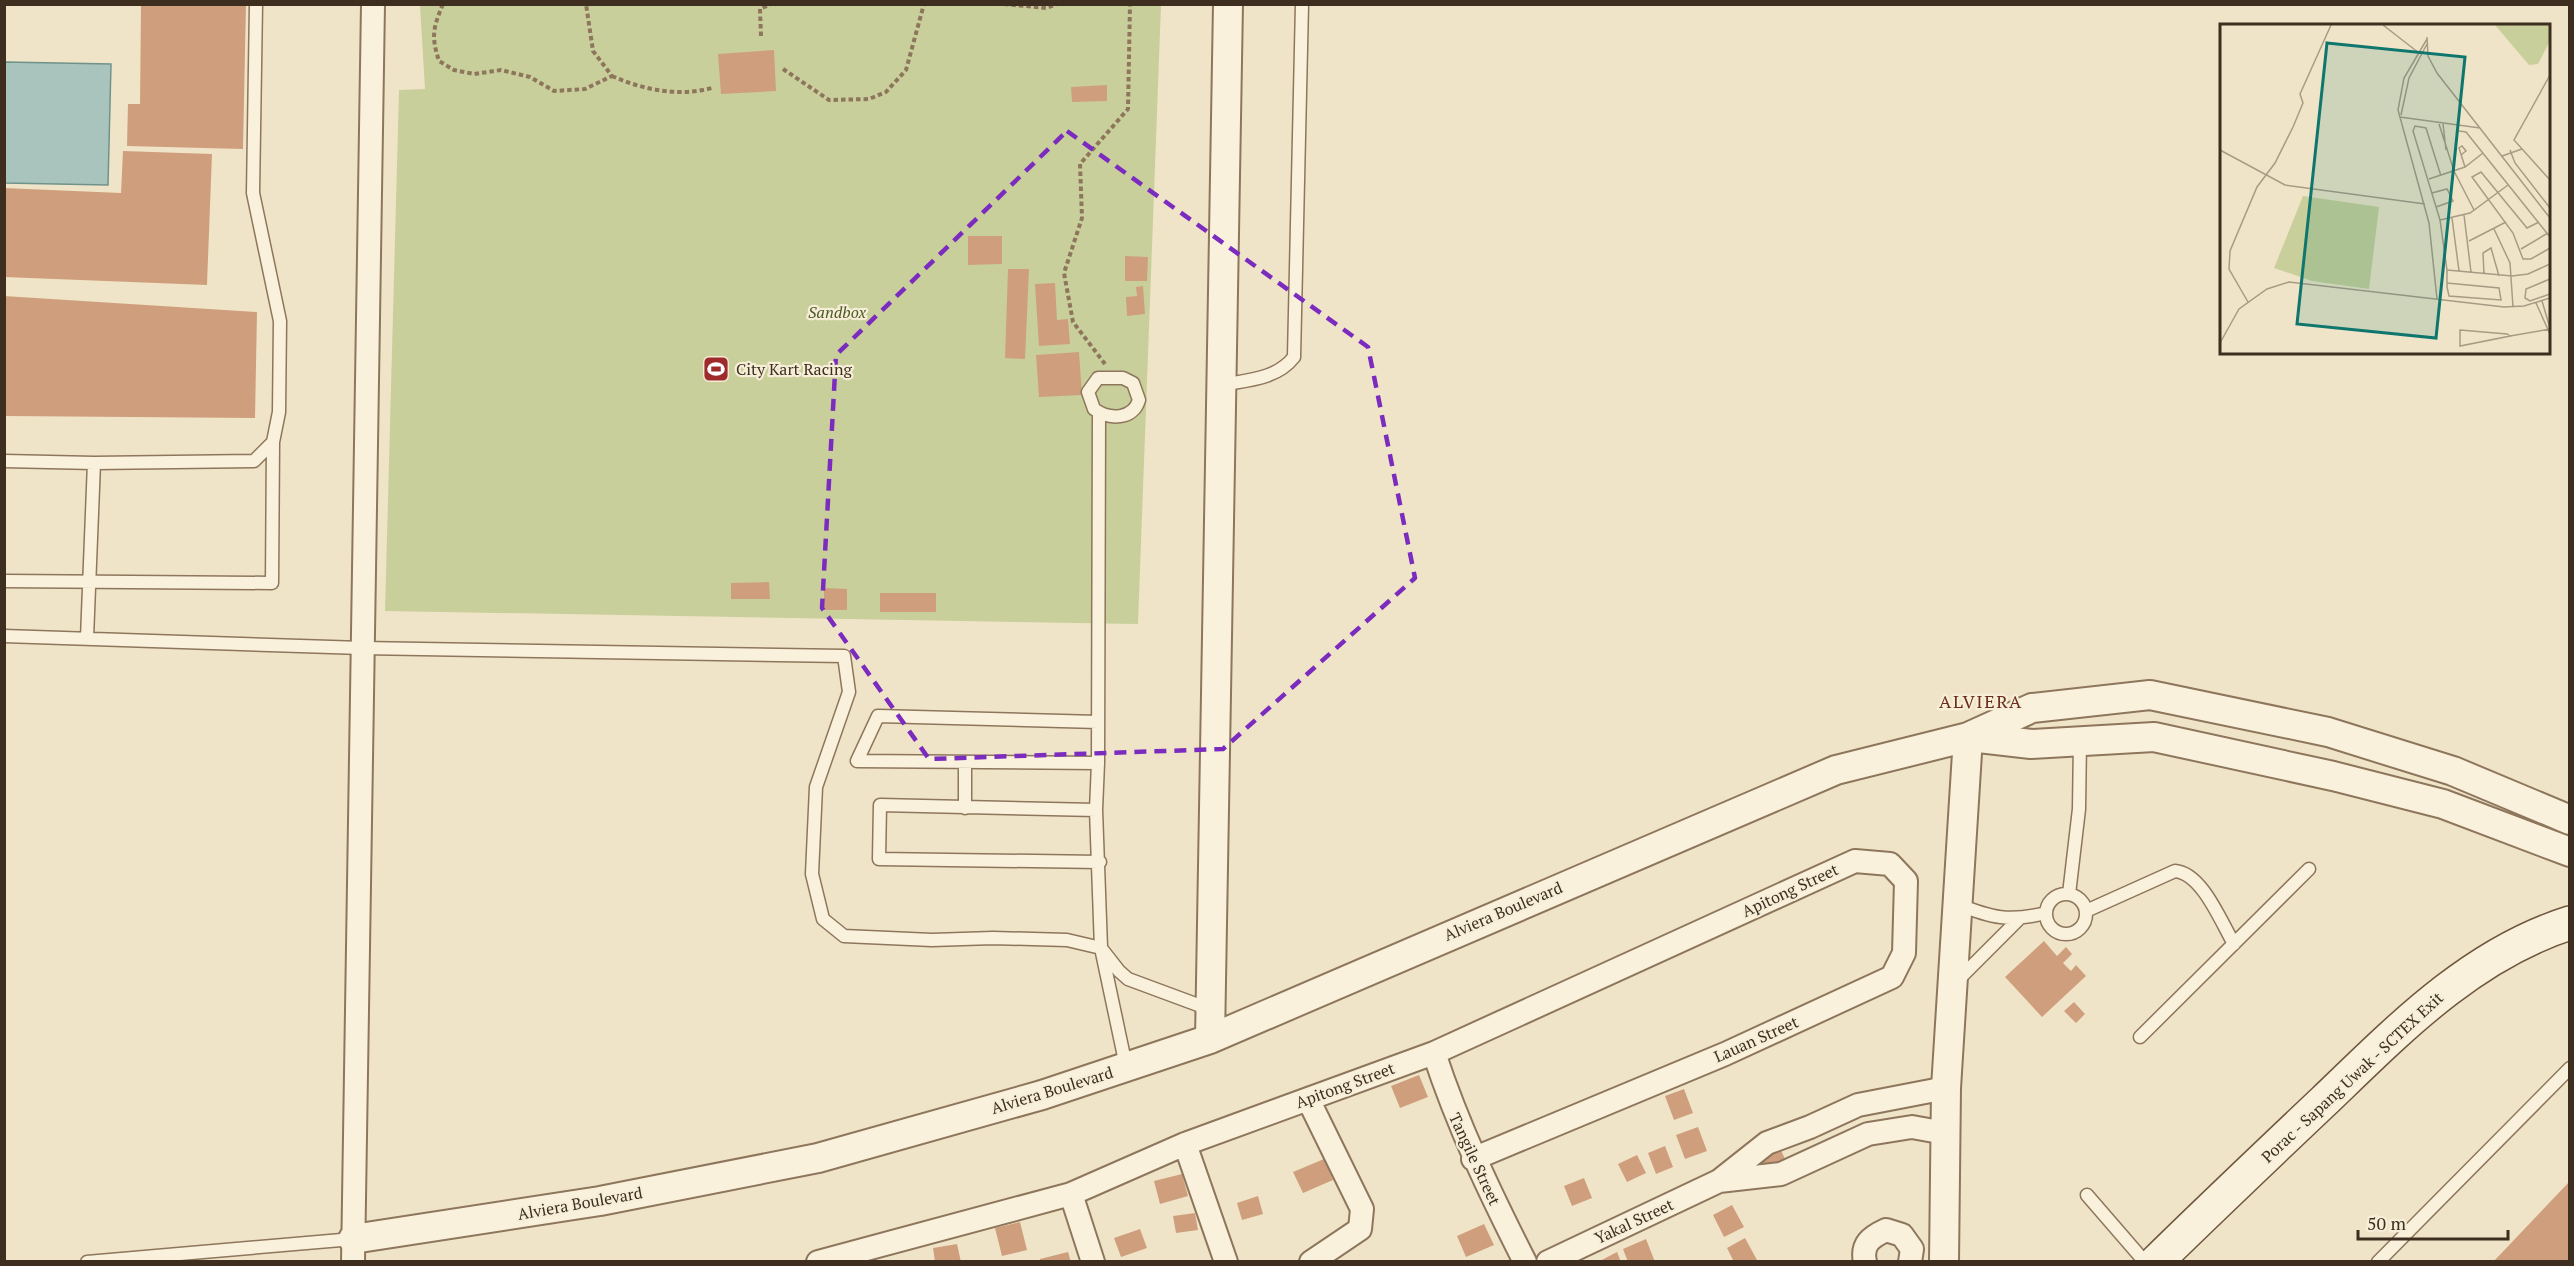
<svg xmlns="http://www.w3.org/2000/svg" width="2574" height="1266" font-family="'PT Serif',serif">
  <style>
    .green { fill: #c9cf9b }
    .water { fill: #a9c4bc; stroke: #6f938a; stroke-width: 1.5 }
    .building { fill: #cf9f7d }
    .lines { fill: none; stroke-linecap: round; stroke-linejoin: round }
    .service-casing { stroke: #8d765c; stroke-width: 15 }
    .minor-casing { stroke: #8d765c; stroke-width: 26 }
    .tertiary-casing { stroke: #8d765c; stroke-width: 32 }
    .secondary-casing { stroke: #6f573f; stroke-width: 36 }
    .path { stroke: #8d765c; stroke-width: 4; stroke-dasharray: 4.5 3; stroke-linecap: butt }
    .service { stroke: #faf1dc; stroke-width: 12 }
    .minor { stroke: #faf1dc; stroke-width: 22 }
    .tertiary { stroke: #faf1dc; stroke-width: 28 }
    .secondary { stroke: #faf1dc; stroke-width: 33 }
    .marked { fill: none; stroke: #7b2cbf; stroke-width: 4.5; stroke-dasharray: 12 8; stroke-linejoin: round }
    .labels { text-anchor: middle; stroke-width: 4.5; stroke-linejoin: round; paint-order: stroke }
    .park-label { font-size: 16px; font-style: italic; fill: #4d5a26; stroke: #f7eed8 }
    .poi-label { font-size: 16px; fill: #3d2e20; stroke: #f7eed8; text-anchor: start }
    .street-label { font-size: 16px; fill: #3d2e20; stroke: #f7eed8 }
    .neighbourhood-label { font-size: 18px; letter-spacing: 1.5px; fill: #6b2e1e; stroke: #f7eed8 }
    .inset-road { fill: none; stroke: #a89b85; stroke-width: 1.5 }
    .view { fill: #0f766e; fill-opacity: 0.15; stroke: #0f766e; stroke-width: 3 }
    .inset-edge { fill: none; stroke: #3d2e20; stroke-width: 3 }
  </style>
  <rect width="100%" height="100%" fill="#f0e4c8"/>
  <path class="green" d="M420,5h741l-23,619 -753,-13 14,-521 26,-1z"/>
  <path class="water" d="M5,62l106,2 -3,121 -103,-2z"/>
  <path class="building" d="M141,4h105l-3,145 -116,-3 1,-42h12z
    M774,50l2,41 -55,3 -3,-40z
    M1107,85v16l-35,1 -1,-15z
    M123,151l89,3 -5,131 -203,-8v-89l117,5z
    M968,236h34v28l-34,1z
    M1125,256l23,1 -1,24h-22z
    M1008,269h21l-4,90 -20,-1z
    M1055,283l2,37 11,-1 2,25 -31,2 -4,-62z
    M1143,286l2,28 -18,2 -1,-19 11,-1 -1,-9z
    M4,296l253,16 -2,106 -251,-2z
    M1079,352l3,43 -43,2 -3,-42z
    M769,582l1,17h-39v-16z
    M824,588l23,1v21h-23z
    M880,593h56v19h-56z
    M2044,941l13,15 9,-9 6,7 -9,9 8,8 5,-6 10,11 -44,41 -37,-40z
    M2074,1002l11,12 -9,9 -12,-12z
    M1419,1075l9,22 -28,11 -9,-22z
    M1684,1089l9,24 -19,7 -9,-24z
    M1698,1127l9,24 -22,8 -9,-24z
    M1665,1146l8,21 -17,7 -8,-21z
    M1779,1146l6,13 -21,9 -6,-13z
    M1637,1155l9,18 -19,9 -9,-18z
    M1324,1159l9,21 -30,13 -10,-21z
    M1182,1174l6,22 -28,8 -6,-23z
    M1584,1178l8,20 -20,8 -8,-20z
    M2570,1181v81h-77z
    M1258,1196l5,18 -21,6 -5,-17z
    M1732,1205l12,22 -20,10 -11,-22z
    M1195,1213l3,17 -22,3 -3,-17z
    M1020,1222l7,28 -25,6 -7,-28z
    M1484,1224l10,21 -28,12 -9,-21z
    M1140,1229l7,19 -26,9 -7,-19z
    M1745,1238l12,22 -23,2 -7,-14z
    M1646,1239l9,23h-27l-5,-13z
    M957,1244l4,18h-26l-2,-14z
    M1068,1252l3,10h-31v-3z
    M1617,1252l4,10h-23z"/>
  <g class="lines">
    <defs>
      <path id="service" d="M1098,378h25l10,5 6,17c-6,20 -30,20 -45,9l-6,-17z
        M1221,385c27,-5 56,-6 73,-28l8,-353
        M1099,412l-1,351 -2,47 5,138 25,118
        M4,461l90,2
        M4,581l268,2 1,-141
        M4,636l358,12 482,8 5,36 -33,95 -4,87 11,45 21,17 88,4 61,-2 74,2 34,8 18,23 9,8 81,30
        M87,638l7,-175 160,-2 19,-19 6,-30 1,-91 -27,-128 3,-189
        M1098,722l-220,-6 -21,45 241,2
        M965,762v46
        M1096,810l-216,-5 -1,54 221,3
        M2069,894l10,-85 1,-68
        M2046 914a20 20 0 1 1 40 0a20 20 0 1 1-40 0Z
        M1957,904c35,14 52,18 89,9
        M2086,911l89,-40c27,2 46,51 59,73
        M1957,981l62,-62
        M2140,1037l169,-168
        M2087,1195l58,67
        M87,1262l266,-23
        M2378,1262l192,-194"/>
      <path id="minor" d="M1434,1053c24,73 56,140 91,209
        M1308,1099l54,110 -2,20 -49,33
        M1185,1144l41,118
        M1719,1181l62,-7 87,-40 44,-7 33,6
        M1071,1194l22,68
        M353,1262l20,-1258
        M818,1262l253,-68 114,-50 249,-91 421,-192 35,3 16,17 -2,72 -12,24 -167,77 -252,105
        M1548,1262l171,-81 48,-38 43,-16 48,-22 88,-17
        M1865,1262c-4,-18 6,-25 21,-32l16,5 10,14 -2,13"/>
      <path id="tertiary" d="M1970,737l61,7 123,-7 179,39 110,28 127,48
        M1210,1039l18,-1035
        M353,1239l247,-38 218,-43 224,-63 168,-56 626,-269 132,-33 64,-29 118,-13 178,37 125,39 117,49
        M1944,1262l2,-174 22,-351"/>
      <path id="secondary" d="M2156,1262c56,-55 112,-108 168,-161 73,-70 147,-147 246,-178"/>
    </defs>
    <use href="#service" class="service-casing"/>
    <use href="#minor" class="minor-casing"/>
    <use href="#tertiary" class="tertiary-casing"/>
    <use href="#secondary" class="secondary-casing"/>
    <path class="path" d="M443,4c-10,24 -12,32 -4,57l15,9 20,4 27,-4 29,7 24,14 31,-2 27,-13 -19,-25 -7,-47
      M1004,4l42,4 11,-4
      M761,36l-1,-27 11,-5
      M783,69l46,31 40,-1 17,-7 20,-22 18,-66
      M612,76c32,14 66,21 100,12
      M1105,364l-32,-42 -9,-49 18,-55 -2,-54 48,-55 2,-105"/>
    <use href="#service" class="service"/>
    <use href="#minor" class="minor"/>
    <use href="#tertiary" class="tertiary"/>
    <use href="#secondary" class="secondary"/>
  </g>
  <path class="marked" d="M1067,131l301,216 47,231 -192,171 -294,10 -107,-151 14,-253z"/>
  <defs>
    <symbol id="stadium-square" viewBox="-11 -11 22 22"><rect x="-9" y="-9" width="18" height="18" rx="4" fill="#9e2a2b" stroke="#f7eed8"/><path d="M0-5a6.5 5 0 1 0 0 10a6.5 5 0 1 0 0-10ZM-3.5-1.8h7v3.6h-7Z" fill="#fff"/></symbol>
  </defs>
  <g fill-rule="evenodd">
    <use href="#stadium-square" x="701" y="354" width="30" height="30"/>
  </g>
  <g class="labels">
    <g class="park-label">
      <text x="837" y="318">Sandbox</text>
    </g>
    <g class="poi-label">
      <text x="736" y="375">City Kart Racing</text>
    </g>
    <g class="street-label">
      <text transform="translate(1790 890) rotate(-25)" y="6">Apitong Street</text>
      <text transform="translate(1503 911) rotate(-23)" y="6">Alviera Boulevard</text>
      <text transform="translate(1756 1039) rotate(-24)" y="6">Lauan Street</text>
      <text transform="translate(2352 1077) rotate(-43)" y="6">Porac - Sapang Uwak - SCTEX Exit</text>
      <text transform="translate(1345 1085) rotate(-20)" y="6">Apitong Street</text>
      <text transform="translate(1052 1090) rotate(-17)" y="6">Alviera Boulevard</text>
      <text transform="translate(1475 1159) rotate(65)" y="6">Tangile Street</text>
      <text transform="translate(580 1203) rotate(-10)" y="6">Alviera Boulevard</text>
      <text transform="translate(1634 1221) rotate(-25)" y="6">Yakal Street</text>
    </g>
    <g class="neighbourhood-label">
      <text x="1981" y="708">ALVIERA</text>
    </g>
  </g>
  <g transform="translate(2220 24)">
    <rect width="330" height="330" fill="#f0e4c8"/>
    <path d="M275,1h55v16l-12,23 -9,1zM83,172l76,11 -10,82 -57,-8 -38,-13z" fill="#c9cf9b"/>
    <path class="inset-road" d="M163,1l36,28M207,13l1,19 9,17 113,145M207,15l-23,39 -6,32 31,113 8,76M330,51l-36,65 36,40M181,91l8,-37 18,-34M180,93l80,11M219,100l15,47 20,39M223,100l3,26M239,107l7,1 84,105M0,126l65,35 140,19M290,126l5,13 35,45M241,131l5,-4 -4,-5 -3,2 6,19M282,132l20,-7M221,152l-15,-48 -11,-2 -2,5 27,89 7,50v17l2,9 52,4 -2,-12 -52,-5M209,155l36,-12 18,-14M212,169l15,-4 6,12 -17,6M244,191l7,57M232,194l7,53M220,196l30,-7 38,-28M319,198l-12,6 -46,-56 -9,5 41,56 10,26h8l19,-11M274,205l16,34 3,44M249,217l37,-19M301,225l27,-16M227,246l65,6 16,-2 22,-10M264,250l-1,-21 8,-5 8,28M330,255l-24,10 -1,9 5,3 20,-7M322,277l8,27M28,278l-19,-33 1,-18 27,-64 18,-24 18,-36 10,-24 -3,-9 31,-69M316,279l14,31M240,306l47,4 3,2 -50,10zM290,312l40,-7M0,319l19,-34 28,-20 22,-7 215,25 20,-1 26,-8"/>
    <path class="view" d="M107,19l138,14 -29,281 -139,-14z"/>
    <rect width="330" height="330" class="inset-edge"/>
  </g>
  <rect width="2574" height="1266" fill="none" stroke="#3d2e20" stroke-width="12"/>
  <path d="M2358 1230v9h150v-9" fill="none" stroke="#3d2e20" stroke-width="3"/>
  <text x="2367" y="1230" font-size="18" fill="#3d2e20" stroke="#f7eed8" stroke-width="4.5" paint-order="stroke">50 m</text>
</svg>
